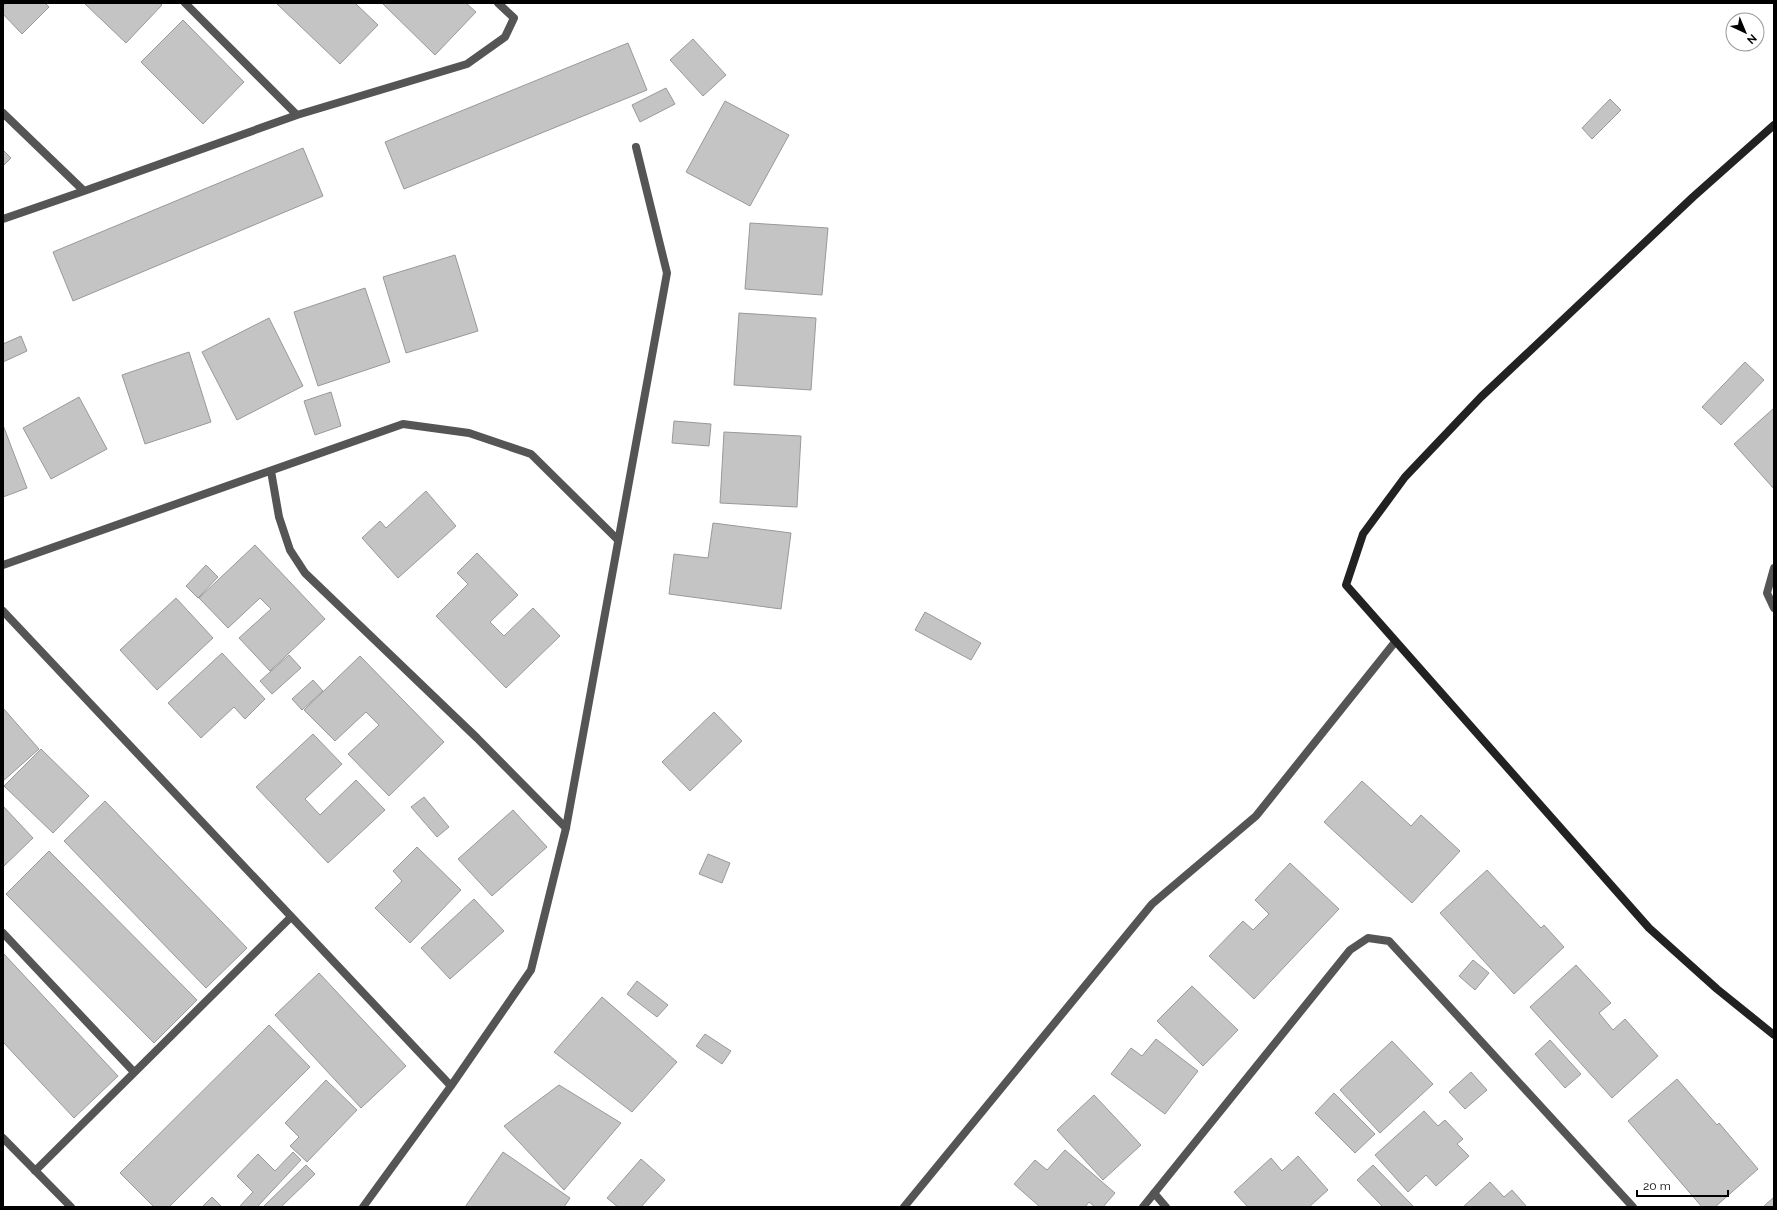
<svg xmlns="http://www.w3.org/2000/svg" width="1777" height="1210" font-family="Raleway,sans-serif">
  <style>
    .building { fill: #c4c4c4; stroke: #999 }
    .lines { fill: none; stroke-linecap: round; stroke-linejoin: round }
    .lane { stroke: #555; stroke-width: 8 }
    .street { stroke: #555; stroke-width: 8 }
    .secondary { stroke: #222; stroke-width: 8 }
  </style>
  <rect width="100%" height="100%" fill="#fff"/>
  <path class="building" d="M6,3h39l4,4 -27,27 -19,-20v-8z
    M84,3h75l3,2 -36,38z
    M276,3h79l23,22 -38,39z
    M382,3h84l10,9 -41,43z
    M183,20l61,62 -41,42 -62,-62z
    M693,39l33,36 -23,21 -33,-36z
    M628,43l19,47 -243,99 -19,-47z
    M666,88l9,16 -35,18 -8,-17z
    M1610,99l11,11 -29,29 -10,-11z
    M725,101l64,34 -39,71 -64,-34z
    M303,148l20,48 -250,105 -20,-49z
    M3,150l8,8 -8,8z
    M750,223l78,5 -6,67 -77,-6z
    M455,255l23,76 -72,22 -23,-76z
    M365,288l25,74 -72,24 -24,-74z
    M739,313l77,5 -5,72 -77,-5z
    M269,318l34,68 -66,34 -35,-68z
    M21,336l6,15 -24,11v-18z
    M189,352l22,70 -66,22 -23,-69z
    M1745,362l19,18 -43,45 -19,-18z
    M331,392l10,34 -26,9 -11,-34z
    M79,397l28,52 -56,30 -28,-51z
    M1774,408v81l-40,-45z
    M674,421l37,3 -2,22 -37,-3z
    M3,425l24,63 -24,9z
    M724,432l77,4 -4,71 -77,-4z
    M426,491l30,35 -58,52 -36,-40 18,-17 6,7z
    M713,523l78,10 -10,76 -112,-15 5,-40 34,4z
    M255,545l70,74 -55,52 -31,-33 32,-29 -11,-11 -32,30 -29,-30z
    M477,553l41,42 -28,27 14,14 29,-28 27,28 -54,52 -70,-72 32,-32 -11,-11z
    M206,565l12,12 -20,21 -12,-12z
    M176,598l37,40 -56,52 -37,-40z
    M925,612l56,31 -10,17 -56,-30z
    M222,653l43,46 -20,20 -11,-12 -33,31 -33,-35z
    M289,655l12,13 -29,26 -12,-13z
    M360,656l84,86 -55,54 -41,-42 31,-29 -13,-13 -31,29 -31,-31z
    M313,680l10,11 -21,19 -10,-11z
    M3,708l36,41 -36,32z
    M714,712l28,29 -52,50 -28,-29z
    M313,734l29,30 -37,35 15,16 36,-35 29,30 -57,53 -72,-76z
    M41,749l48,47 -36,37 -49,-47z
    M1362,781l49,45 10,-11 39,36 -48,52 -88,-81z
    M424,797l25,30 -12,10 -26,-30z
    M105,801l142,147 -41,40 -142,-147z
    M3,806l30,32 -30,29z
    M513,810l34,37 -55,49 -34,-37z
    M417,847l44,43 -51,53 -35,-35 27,-27 -9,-10z
    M49,851l148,149 -43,43 -148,-149z
    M708,854l22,9 -8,20 -23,-9z
    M1290,863l49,46 -85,90 -45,-43 34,-35 10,9 16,-16 -14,-14z
    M1487,870l54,58 3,-3 20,22 -50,47 -74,-81z
    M474,899l30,32 -54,48 -29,-31z
    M3,953l115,123 -44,42 -71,-76z
    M1473,960l16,13 -14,17 -16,-14z
    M1576,965l35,38 -12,10 14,17 12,-11 33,37 -46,42 -82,-91z
    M319,973l87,93 -45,42 -86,-93z
    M637,981l31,24 -11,12 -30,-23z
    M1192,986l46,44 -35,36 -46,-45z
    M602,997l75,65 -45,50 -78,-60z
    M269,1025l41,42 -141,140h-15l-34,-34z
    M705,1034l26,17 -9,13 -26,-18z
    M1156,1039l42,32 -33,43 -54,-40 20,-26 11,8z
    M1550,1040l31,34 -16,14 -30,-34z
    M1392,1041l41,43 -53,49 -40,-43z
    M1471,1072l16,18 -22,19 -16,-17z
    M1677,1079l40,46 2,-2 39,46 -43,38h-13l-74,-86z
    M326,1080l31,30 -50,52 -17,-16 9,-9 -14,-14z
    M559,1085l62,38 -57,67 -60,-64z
    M1334,1093l41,41 -20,19 -40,-40z
    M1094,1095l47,50 -38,35 -46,-50z
    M1424,1111l14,15 7,-6 18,19 -6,5 12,12 -33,30 -10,-11 -18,17 -33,-37z
    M1065,1150l50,43 -12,14h-8l-6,-5 -4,5h-45l-26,-23 21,-24 12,10z
    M293,1152l8,8 -44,47h-18l14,-15 -16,-16 21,-22 17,17z
    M503,1152l67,46 -6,9h-99z
    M1298,1156l30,34 -19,17h-61l-14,-15 37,-34 11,13z
    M641,1159l24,21 -24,27h-23l-11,-9z
    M306,1165l9,9 -34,33h-18z
    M1373,1165l41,42h-31l-26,-27z
    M1490,1182l14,15 8,-7 15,17h-64z
    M212,1197l10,10h-20z
    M1774,1197v10h-11z"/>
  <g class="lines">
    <path class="lane" d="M904,1207l248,-303 104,-88 139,-174"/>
    <path class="street" d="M185,3l112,112
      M3,113l81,78 213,-76 170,-51 38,-27 9,-19 -16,-15
      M3,219l81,-28
      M271,471l8,46 11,33 15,23 172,165 89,90
      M3,565l400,-141 66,9 62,21 86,85
      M1774,568l-7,25 7,15
      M3,611l448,475
      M3,933l131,139
      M3,1138l68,69
      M35,1171l256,-254
      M1154,1193l12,14
      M363,1207l88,-121 80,-116 35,-142 101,-555 -31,-126
      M1143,1207l207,-257 18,-12 21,3 244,266"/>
    <path class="secondary" d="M1774,125l-81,72 -212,200 -76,80 -42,57 -17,51 303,343 68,61 57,46"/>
  </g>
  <rect width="1777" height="1210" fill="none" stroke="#000000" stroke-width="8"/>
  <g transform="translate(1745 32) rotate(136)"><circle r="19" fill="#ffffff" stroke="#999999"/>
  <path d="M0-3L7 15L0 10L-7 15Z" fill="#000000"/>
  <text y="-6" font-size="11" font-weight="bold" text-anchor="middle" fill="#000000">N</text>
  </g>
  <path d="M1637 1190v6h91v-6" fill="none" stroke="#000000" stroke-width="2"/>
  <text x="1643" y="1190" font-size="12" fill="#000000" stroke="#ffffff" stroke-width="3" paint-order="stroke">20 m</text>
</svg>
